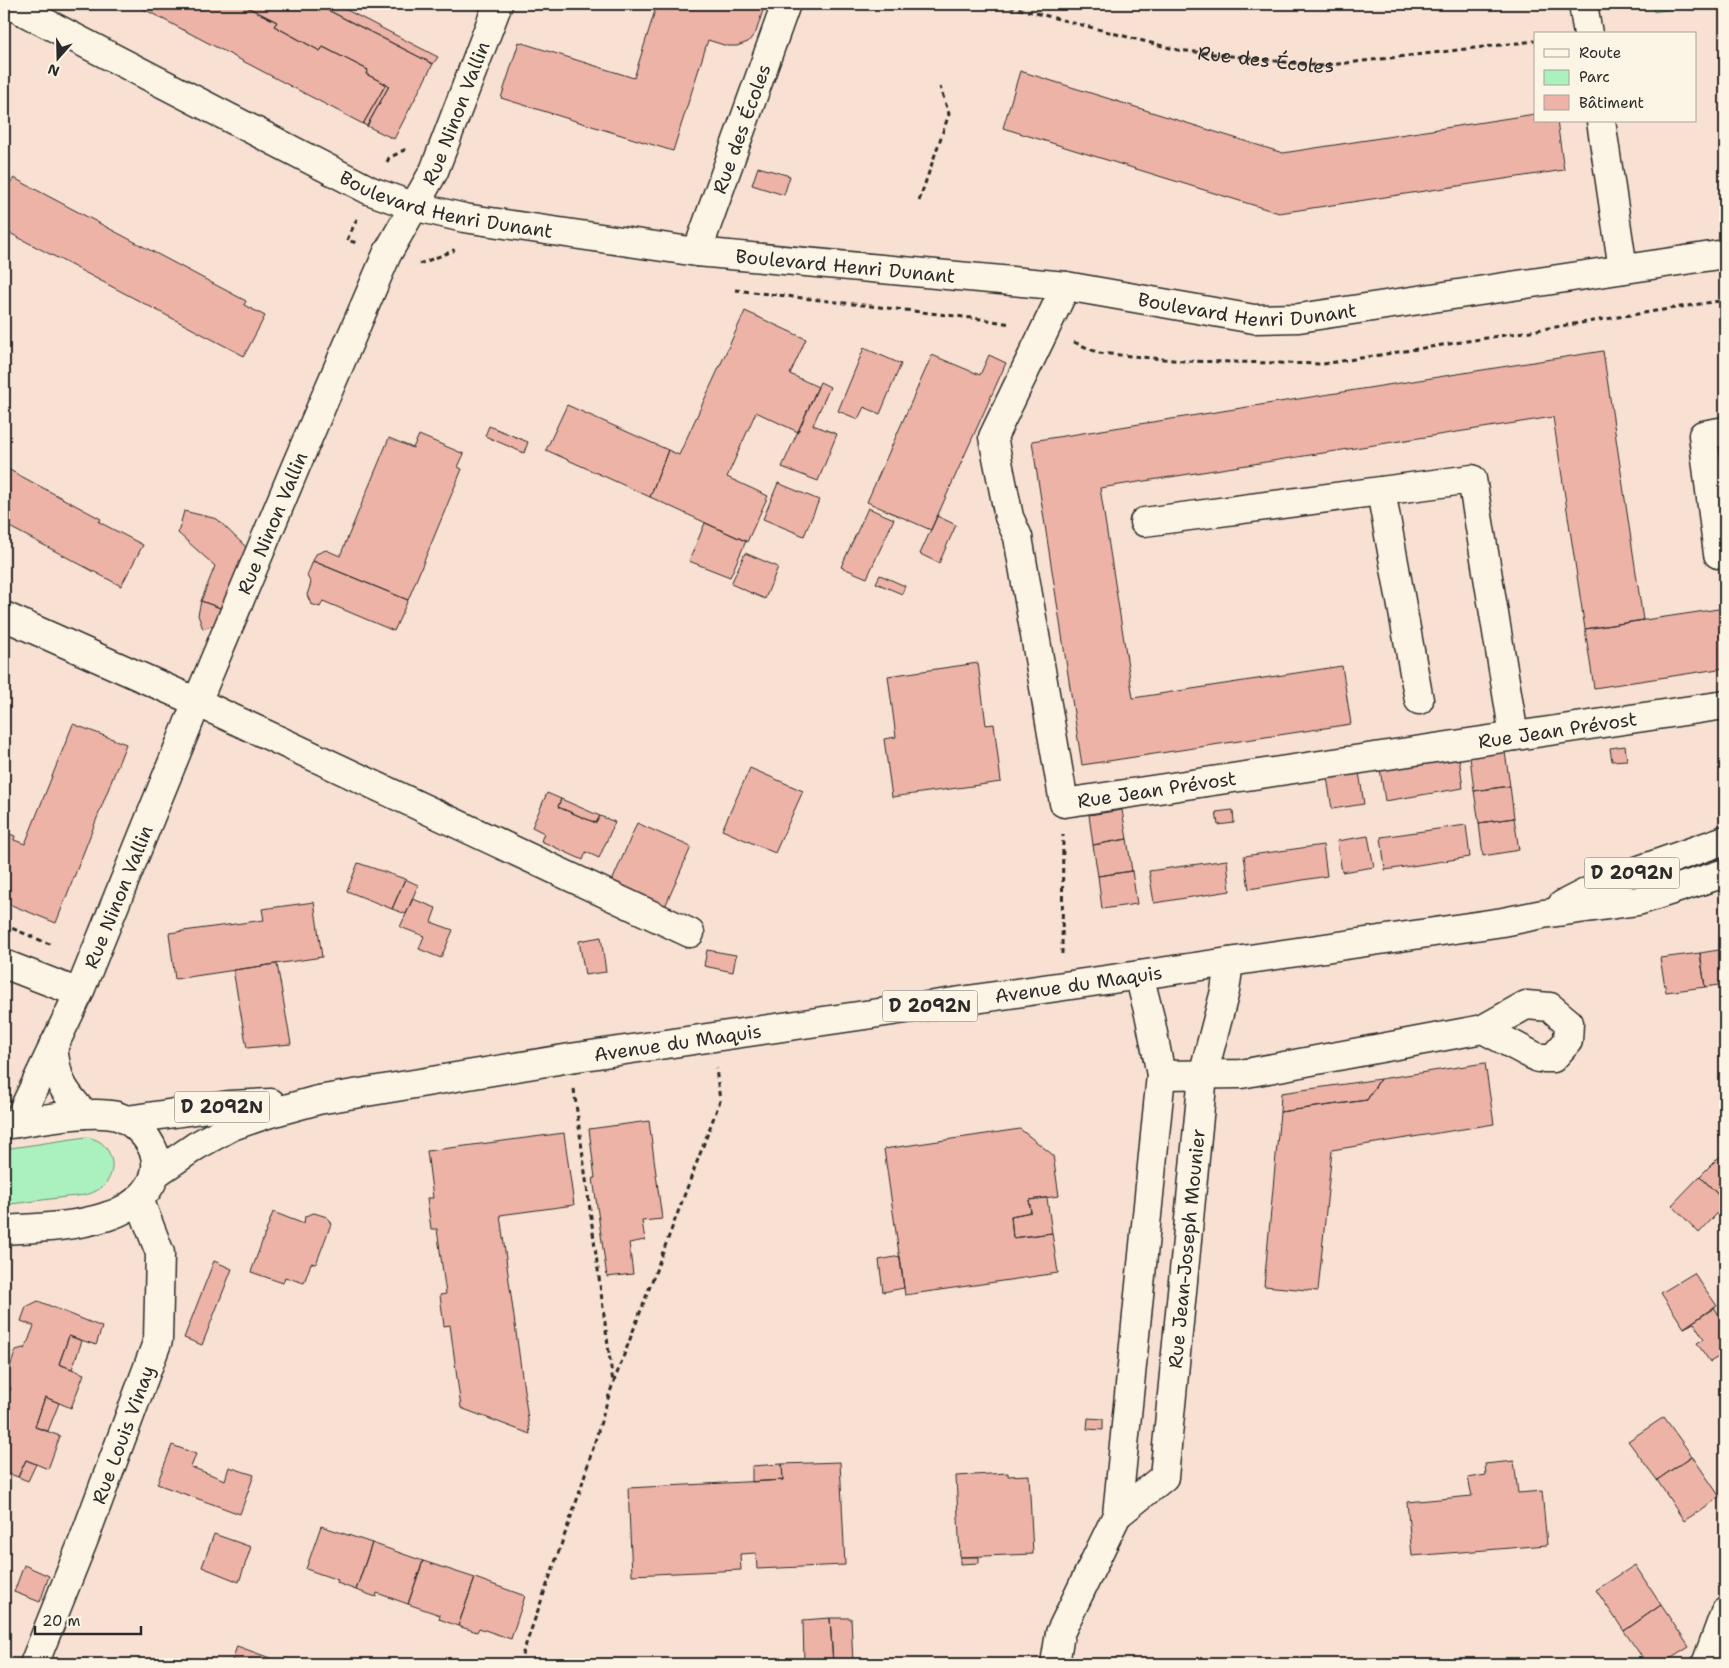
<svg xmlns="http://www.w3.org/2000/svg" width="1729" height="1668" font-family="'Shantell Sans',sans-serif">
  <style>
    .green { fill: #abf1bd; stroke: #6b8e74 }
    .building { fill: #edb3a7; stroke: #2b2b2b }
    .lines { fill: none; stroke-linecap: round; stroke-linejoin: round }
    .minor-casing { stroke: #2b2b2b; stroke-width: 31 }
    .major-casing { stroke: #2b2b2b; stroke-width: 31 }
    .path { stroke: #2b2b2b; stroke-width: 3; stroke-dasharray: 5 4; stroke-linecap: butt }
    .minor { stroke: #fcf5e5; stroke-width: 28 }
    .major { stroke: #fcf5e5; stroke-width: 28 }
    .labels { text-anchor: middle; stroke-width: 5; stroke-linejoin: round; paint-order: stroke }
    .shield { fill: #fcf5e5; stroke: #6a6863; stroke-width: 1 }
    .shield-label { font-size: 18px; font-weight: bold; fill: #2b2b2b }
    .street-label { font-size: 19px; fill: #2b2b2b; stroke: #fcf5e5 }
  </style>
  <rect width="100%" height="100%" fill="#f8e1d2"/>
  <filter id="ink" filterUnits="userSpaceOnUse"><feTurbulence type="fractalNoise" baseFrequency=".02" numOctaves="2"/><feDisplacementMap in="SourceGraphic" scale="10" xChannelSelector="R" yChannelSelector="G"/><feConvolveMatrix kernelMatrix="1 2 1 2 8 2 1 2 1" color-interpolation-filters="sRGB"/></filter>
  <g filter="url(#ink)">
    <path class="green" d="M1653,4h45l-44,8z
      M86,1137c13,2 21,8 25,21 4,13 -3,27 -15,33 -9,5 -20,5 -30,6 -18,2 -37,5 -55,7l-7,-1v-54z"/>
    <path class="building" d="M134,4h107l36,18 -3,4 46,25 3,-4 45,23 -2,4 20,10 -23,40z
      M241,4h75l117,60 -39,75 -27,-13 22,-40 -23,-12 2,-4 -45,-23 -3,4 -46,-25 3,-4z
      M316,4h19l103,53 -5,7z
      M657,4h108l-9,28 -8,10 -11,4h-10l-19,-6 -35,111 -172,-53 18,-56 115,36z
      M1020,71l263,82 252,-39v7h22l7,49 -285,43 -276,-85z
      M386,84l3,2 -22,40 -4,-2z
      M758,167l32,9 -6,19 -32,-10z
      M4,178l7,4 3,-4 232,123 -2,4 21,11 -21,40 -240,-126z
      M745,311l61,28 -16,35 28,13 -20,45 -42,-20 -29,65 41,19 -21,46 -97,-45 18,-47 11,5z
      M864,348l37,16 -21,50 -16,-7 -6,12 -20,-8z
      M1603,351l40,269 -58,9 -32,-212 -453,71 33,210 209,-32 9,58 -269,41 -50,-324z
      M932,355l48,20 9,-20 17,8 -75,167 -64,-28z
      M820,382l10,5 -17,38 24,9 -19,47 -36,-14z
      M567,405l101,45 -18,47 -104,-47z
      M489,426l39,16 -4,11 -39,-17z
      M419,435l45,19 -6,13 4,2 -54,131 -95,-39 3,-7 10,-4 14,6 49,-118 24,10z
      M4,467l97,52 -2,3 44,23 -22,41 -117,-62z
      M778,483l41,17 -15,36 -41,-17z
      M868,508l26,11 -27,59 -26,-11z
      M184,511l33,8 31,30 -25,60 -22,-8 14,-35 -37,-33z
      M937,516l19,9 -17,38 -19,-9z
      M705,523l41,18 -16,36 -41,-16z
      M745,553l33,14 -13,32 -34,-15z
      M313,561l95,39 -14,31 -71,-30 -3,6 -9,-3 -4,-9 4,-12 -4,-7z
      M880,575l25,11 -3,8 -26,-11z
      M201,601l22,8 -7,15 -13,5 -5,-14z
      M1725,608v60l-131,20 -9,-59z
      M978,663l8,62 8,-1 7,58 -109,15 -8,-58 12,-2 -8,-61z
      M73,724l53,20 -70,179 -52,-21v-70l11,4 -1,4 11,4z
      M1625,746l2,14 -15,1 -2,-13z
      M1505,752l5,34 -36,5 -4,-34z
      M1459,757l4,31 -78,13 -5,-32z
      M750,768l53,23 -28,62 -53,-23z
      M1359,772l5,32 -32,5 -5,-32z
      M1510,786l4,32 -35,5 -5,-32z
      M547,793l14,6 -3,8 38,16 4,-7 15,6 -16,36 -13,-6 -3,8 -42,-19 3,-8 -12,-6z
      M561,799l39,17 -4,7 -38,-16z
      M1122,810l5,29 -34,6 -4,-30z
      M1233,810l1,13 -16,2 -2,-13z
      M1514,818l5,32 -36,6 -4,-33z
      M637,823l54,24 -27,62 -54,-23z
      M1466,825l4,32 -85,13 -4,-33z
      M1368,836l6,31 -32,5 -5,-31z
      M1127,839l5,32 -34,5 -5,-31z
      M1323,845l4,31 -78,13 -5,-33z
      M1227,860l3,31 -76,12 -5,-32z
      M358,863l47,16 -13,30 -45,-18z
      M1132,871l5,33 -35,5 -4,-33z
      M405,879l13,6 -12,29 -14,-5z
      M413,899l23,9 -5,14 22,8 -12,28 -22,-9 5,-13 -24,-9z
      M314,902l8,55 -147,22 -6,-46 95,-13 -2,-11z
      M601,937l5,35 -21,3 -6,-34z
      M1725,949v35l-20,3 -5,-34z
      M707,950l29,5 -3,17 -29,-6z
      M1700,953l5,34 -39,5 -6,-34z
      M277,964l14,80 -44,4 -14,-78z
      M1485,1063l9,61 -162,26 -14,141 -54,-5 16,-174 87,-12 13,-21z
      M1380,1079l-13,21 -87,12 1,-19z
      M649,1121l13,98 -20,2 3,19 -16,3 4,31 -26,3 -14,-99h2l-6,-49z
      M1020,1129l33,26 6,41 -30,4 2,12 -20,4 2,22 39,-5 6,40 -153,22 -21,-146z
      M564,1133l10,72 -74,10 30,219 -69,-26 -11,-83 -6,1 -4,-31 6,-1 -9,-65h-6l-4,-31h6l-6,-47z
      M1725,1151v51l-25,-26z
      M1700,1176l25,26v3l-26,28 -27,-28z
      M1047,1198l5,35 -39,5 -2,-22 20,-4 -2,-12z
      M273,1212l31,12 1,-8 9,-3 13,4 4,7 -15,40 -5,-1 -7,20 -19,-6 -2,6 -32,-11z
      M900,1256l4,32 -21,4 -4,-32z
      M214,1261l18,8 -30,76 -18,-7z
      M1694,1273l23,33 -33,22 -23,-35z
      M38,1301l64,26 -6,18 -27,-9 -10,28 25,10 -13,34 -26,-11 -10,30 25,9 -12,33 -22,-9 -8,17 -14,-5v-66l7,-18h-3l-3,-7 11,-31 7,-2 2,1 9,-23 -13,-5 5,-14z
      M1714,1307l11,18v28l-15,9 -13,-19 7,-4 -10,-16 -10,5z
      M69,1336l13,5 -10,28 -13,-5z
      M45,1397l14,6 -11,28 -13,-4z
      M1664,1417l28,39 -35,24 -29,-39z
      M1088,1418l15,1v11l-16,-1z
      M172,1445l24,9 -5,13 34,13 4,-13 25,8 -14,39 -83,-30z
      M1692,1456l28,41 -36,24 -27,-41z
      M26,1460l10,4 -8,17 -10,-4z
      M1514,1461l4,32 24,-2 5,54 -135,11 -5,-54 65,-6 -4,-18 18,-3 -1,-11z
      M840,1462l5,103 -88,4 -1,-16 -16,1 1,16 -109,5 -4,-87 155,-8 -1,-16z
      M782,1464l1,16 -31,2v-16z
      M1008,1473v3l21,-1 4,79 -73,3 -4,-81z
      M321,1526l51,17 -16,47 -19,-7 1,-3 -32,-11z
      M214,1534l37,13 -12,35 -37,-15z
      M372,1543l51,18 -15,43 -31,-11 -1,4 -20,-7z
      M960,1557h19v6l-19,1z
      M423,1561l52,17 -17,48 -19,-7 1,-4 -32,-11z
      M24,1565l25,11 -9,26 -26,-10z
      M1635,1565l26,40 -37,26 -28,-41z
      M475,1578l50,18 -14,43 -32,-11 -2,4 -19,-6z
      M1661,1605l28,42 -27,17h-15l-23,-33z
      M830,1618h21l2,45 -20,1z
      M830,1618l3,46 60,-3v3h-89l-1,-44z
      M237,1646l33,12 -2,6h-37z
      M270,1658l18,6h-20z"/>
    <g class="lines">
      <defs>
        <g id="minor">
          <path id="s2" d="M9,4l362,187 42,15 51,12 233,34 369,34 188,33 45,-1 426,-64"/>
          <path d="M1583,4l5,30"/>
          <path d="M1601,121l22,148"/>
          <path id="s3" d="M697,252l89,-248"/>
          <path id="s4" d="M1066,286l-73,151 16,80 9,20 46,266 661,-98"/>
          <path d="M1381,491l38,209"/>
          <path d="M1144,522l328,-43 42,257"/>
          <path d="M1718,554l-15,-119 22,-4"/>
          <path d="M4,616l193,86 493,231"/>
          <path d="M4,964l75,29"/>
          <path d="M53,1046c4,35 8,42 31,68"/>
          <path d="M1161,1075l80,-1 242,-45 43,-24 24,2 19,16 -1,18 -15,17h-15l-55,-29"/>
          <path id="s5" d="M17,1123l62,-130 118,-291 98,-234 92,-214 47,-83 64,-167"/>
          <path id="s6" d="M1117,1515l47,-38 39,-402 22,-84 4,-29"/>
          <path id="s7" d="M34,1664l50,-125 74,-199 2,-87 -21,-54"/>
          <path d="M1055,1664l5,-31 57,-118 44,-440 -11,-57 -11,-43"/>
          <path d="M1706,1664l19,-52"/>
        </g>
        <g id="major">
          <path d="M1562,905l49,-25 114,-40"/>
          <path d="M127,1120l102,-15 42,-2"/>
          <path d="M4,1125c28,-4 87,-16 113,-9 16,5 31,20 37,36 11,32 -21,57 -49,65 -32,10 -68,11 -101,13"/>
          <path id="s8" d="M155,1174l41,-28 36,-20 35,-12 51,-14 252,-42 933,-136 40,-8 95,-13 87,-28"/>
        </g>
      </defs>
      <use href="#minor" class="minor-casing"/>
      <use href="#major" class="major-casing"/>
      <g class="path">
        <path id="s1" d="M1001,4l177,46 143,16 214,-25"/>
        <path d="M387,162l2,-4 19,-10"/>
        <path d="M919,201l30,-87 -9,-27"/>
        <path d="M357,219l-10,21 10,3"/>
        <path d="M419,264l34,-13 1,-2"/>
        <path d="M735,290l246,29 30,5"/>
        <path d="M1074,342l25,11 85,8 139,3 402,-64"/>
        <path d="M4,925l48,20"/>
        <path d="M1062,954l1,-119"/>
        <path d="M574,1089l39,294"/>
        <path d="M519,1664l59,-167 32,-105 110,-291 -4,-33"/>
      </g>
      <use href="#minor" class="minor"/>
      <use href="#major" class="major"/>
    </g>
  </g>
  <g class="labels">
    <g class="shield">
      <rect x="1584.5" y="857.5" width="95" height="31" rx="4"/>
      <rect x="882.5" y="990.5" width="95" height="31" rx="4"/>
      <rect x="174.5" y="1091.5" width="95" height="31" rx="4"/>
    </g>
    <g class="shield-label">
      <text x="1632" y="879">D 2092N</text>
      <text x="930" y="1012">D 2092N</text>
      <text x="222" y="1113">D 2092N</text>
    </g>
    <g class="street-label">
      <text dy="7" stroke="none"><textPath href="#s1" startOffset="271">Rue des Écoles</textPath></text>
      <text dy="7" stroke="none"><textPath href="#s5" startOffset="1102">Rue Ninon Vallin</textPath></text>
      <text dy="7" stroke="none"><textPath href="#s3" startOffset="131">Rue des Écoles</textPath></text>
      <text dy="7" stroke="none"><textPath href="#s2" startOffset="484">Boulevard Henri Dunant</textPath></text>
      <text dy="7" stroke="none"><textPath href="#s2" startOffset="889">Boulevard Henri Dunant</textPath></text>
      <text dy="7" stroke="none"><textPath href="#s2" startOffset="1294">Boulevard Henri Dunant</textPath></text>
      <text dy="7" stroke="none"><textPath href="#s5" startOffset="652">Rue Ninon Vallin</textPath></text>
      <text dy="7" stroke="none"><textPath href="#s4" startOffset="1040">Rue Jean Prévost</textPath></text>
      <text dy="7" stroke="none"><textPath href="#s4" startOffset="635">Rue Jean Prévost</textPath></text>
      <text dy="7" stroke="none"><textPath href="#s5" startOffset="248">Rue Ninon Vallin</textPath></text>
      <text dy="7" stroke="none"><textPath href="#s8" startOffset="950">Avenue du Maquis</textPath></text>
      <text dy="7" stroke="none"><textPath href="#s8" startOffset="545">Avenue du Maquis</textPath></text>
      <text dy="7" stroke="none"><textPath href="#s6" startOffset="290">Rue Jean-Joseph Mounier</textPath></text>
      <text dy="7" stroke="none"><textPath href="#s7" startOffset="246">Rue Louis Vinay</textPath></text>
    </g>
  </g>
  <rect width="1729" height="1668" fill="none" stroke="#fcf5e5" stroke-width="20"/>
  <rect x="10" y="10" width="1709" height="1648" fill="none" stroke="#2b2b2b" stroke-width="2" filter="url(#ink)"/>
  <rect x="1534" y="32" width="162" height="90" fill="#fcf5e5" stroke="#a8a49b"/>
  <rect x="1544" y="49" width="25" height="8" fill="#fcf5e5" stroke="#a8a49b"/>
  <text x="1579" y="58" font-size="15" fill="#2b2b2b">Route</text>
  <rect x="1544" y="70" width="25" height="15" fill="#abf1bd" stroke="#a8a49b"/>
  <text x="1579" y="82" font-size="15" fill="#2b2b2b">Parc</text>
  <rect x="1544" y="95" width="25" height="15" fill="#edb3a7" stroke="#a8a49b"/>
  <text x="1579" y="108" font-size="15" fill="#2b2b2b">Bâtiment</text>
  <g transform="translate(58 58) rotate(200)" stroke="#fcf5e5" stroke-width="4" paint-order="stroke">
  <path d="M0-4L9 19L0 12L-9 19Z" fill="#2b2b2b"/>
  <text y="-8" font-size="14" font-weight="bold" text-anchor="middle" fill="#2b2b2b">N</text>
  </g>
  <path d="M35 1626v8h106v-8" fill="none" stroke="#2b2b2b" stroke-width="2.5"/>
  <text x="42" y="1626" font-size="15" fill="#2b2b2b" stroke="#fcf5e5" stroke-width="4" paint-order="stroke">20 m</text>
</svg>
